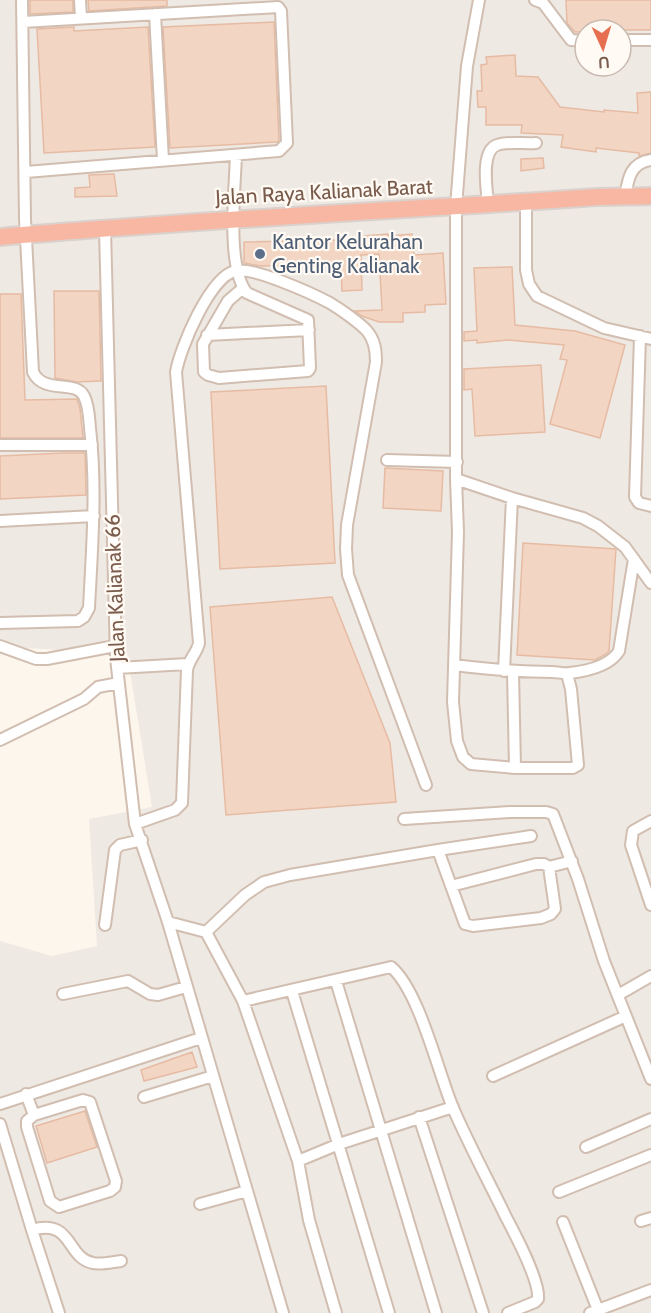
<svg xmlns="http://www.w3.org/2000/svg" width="651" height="1313" font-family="Cabin,sans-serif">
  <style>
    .industrial { fill: #efe9e4; fill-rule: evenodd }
    .building { fill: #f3d5c3; stroke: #e6bba3; stroke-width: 1.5 }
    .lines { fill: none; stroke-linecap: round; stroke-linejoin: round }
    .minor-casing { stroke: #d1beb0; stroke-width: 14 }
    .highway-casing { stroke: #dad1cd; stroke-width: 20 }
    .minor { stroke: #fff; stroke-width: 10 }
    .highway { stroke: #f7b7a3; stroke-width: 16 }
    .service-dot { fill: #5c6f8a; stroke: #fffaf3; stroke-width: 2 }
    .labels { text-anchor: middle; stroke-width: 4.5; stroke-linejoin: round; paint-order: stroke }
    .street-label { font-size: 21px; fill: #7a5c4d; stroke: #fffaf3 }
    .service-label { font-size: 21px; fill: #4e5e75; stroke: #fffaf3; text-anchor: start }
  </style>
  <rect width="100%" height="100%" fill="#fdf6ec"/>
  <path class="industrial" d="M0,0h651v1313h-651v-372l52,15 45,-10 -8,-127 63,-12 -25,-154 -127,-6zM585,30h36v36h-36z"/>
  <path class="building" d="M30,0h43v12l-43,2z
    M88,0h79v6l-78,5z
    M566,0h85v30h-66v2h-10l-8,-9z
    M274,22l5,118 -2,2 -107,6 -7,-121z
    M74,27v4l74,-4 7,120 -111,6 -7,-124z
    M515,55l1,21 22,1 22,30 44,5v-2l34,3 -1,-20 14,-1v61l-12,3v-3l-43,-5v4l-35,-5 2,-12 -42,-2 1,-8h-36v-18h-8l-1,-16h5l-1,-26 6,-1 -1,-7z
    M543,158l1,10 -23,3v-12z
    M114,174l3,22 -42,1v-9l15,-1 -1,-12z
    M388,234v2l24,-2 2,21 29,-2 3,51 -21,1v7l-22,1v9h-24l-17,-6 -7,-5 27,-1 -3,-56 -18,1 1,35 -20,1 -1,-27 -81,2 -16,-3v-21l93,-2v2l28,-1 -1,-5z
    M512,267l3,58 60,6 50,14 -25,93 -50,-14 17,-64 -7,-1 4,-14 -56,-5 -31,3v-3l-13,1v-9l13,-1 -3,-63z
    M54,291h45l2,90 -24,1 -22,-4z
    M0,294h21l4,106 52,-1 3,10 3,29h-83z
    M541,365l4,67 -70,4 -3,-47 -8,1v-21z
    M326,386l9,177 -115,6 -9,-177z
    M63,453h22l1,42 -86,4v-43z
    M385,468l58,3 -2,40 -58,-3z
    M523,543l93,6 -7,102 -3,3 -11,6 -78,-5z
    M332,597l58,146 6,59 -170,13 -16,-208z
    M192,1052l5,15 -53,14 -3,-11z
    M85,1111l12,36 -50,16 -11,-37z"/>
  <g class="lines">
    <defs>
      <path id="minor" d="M80,0l1,18
        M479,0l-12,66 -11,141v272l2,53 -5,170 4,39 6,16 8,7 44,4
        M535,0l8,3 28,37 14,1
        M155,14l8,146
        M23,22l255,-15 3,4 6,132 -8,8 -253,21
        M621,40h30
        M236,155c-1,34 -10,112 11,138l61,27 2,48 -2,3 -89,7 -11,-3 -4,-3 -1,-28 25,-43 15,-13
        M625,197c3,-18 5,-34 26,-37
        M526,202v68l3,14 8,12 67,32 47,11
        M488,204c-1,-14 -8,-53 9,-59 11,-4 27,-1 39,-2
        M105,229l11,429 19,166 33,98 115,391
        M207,335l102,-5
        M640,336l-5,161 4,6 12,3
        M0,445h92
        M387,460l70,2
        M456,479l56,19 71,20 15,8 27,21 26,36
        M0,521l94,-5
        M0,623l78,-2 6,-4 5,-9c3,-60 8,-120 1,-180 -1,-11 -1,-22 -6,-32 -9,-17 -40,-1 -51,-24l-8,-153 -3,-219
        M0,646l36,13h11l68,-13
        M454,665c33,4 65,7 98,7 6,0 12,2 18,1 17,-2 40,-7 49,-22l15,-92
        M117,668l71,-4
        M504,671l8,-173
        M513,672l2,96h58l5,-3 -7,-76 -4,-15
        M0,740l84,-41 14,-12 21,-4
        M404,819l106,-7h36l7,2 25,65 26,82 47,118
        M651,821l-18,10 -2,14 20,60
        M135,824l40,-14 7,-7 5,-133c2,-11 10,-17 12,-27l-23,-271c4,-24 34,-95 59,-101 17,-5 78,23 95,32 10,6 30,20 37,28 8,9 9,20 9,31l-29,163 -1,24 2,26 78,210
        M438,850l93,-14
        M549,867l23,-6
        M168,922l38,10 39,-37 19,-13 26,-7 148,-25 27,74 8,2 68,-8 10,-4 4,-5 -6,-42 -5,-3h-8l-85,22
        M105,925l10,-75 5,-5 22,-5
        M206,932l37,69 55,160 11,59 27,93
        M336,981l100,332
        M292,991l97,322
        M63,994l65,-13 22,13 8,1 28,-8
        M618,995l33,-19
        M243,1001l148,-34c28,23 47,105 62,141 16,37 36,74 54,111 9,17 33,62 31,80l-3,3 -27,11
        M493,1076l133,-60
        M26,1094l8,21 49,-15 7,2 26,79 -1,6 -5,4 -51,16 -9,-6 -23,-74v-6l7,-6
        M144,1097l69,-21
        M0,1104l201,-66
        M419,1117l64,196
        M0,1124l32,106 27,83
        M586,1147l65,-28
        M298,1161l41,-17 114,-37
        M559,1192l92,-37
        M200,1204l47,-13
        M641,1221l10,-3
        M563,1222l35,88
        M32,1230c41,-12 34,28 61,33 8,2 19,-1 28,-2
        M590,1313l61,-23"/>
      <path id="highway" d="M0,237c194,-17 388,-26 583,-39 22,-2 45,-1 68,-2"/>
    </defs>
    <use href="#minor" class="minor-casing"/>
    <use href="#highway" class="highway-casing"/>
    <use href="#minor" class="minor"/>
    <use href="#highway" class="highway"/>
  </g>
  <circle class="service-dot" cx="260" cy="254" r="6"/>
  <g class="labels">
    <g class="street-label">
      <text transform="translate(324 192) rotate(-3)" y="7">Jalan Raya Kalianak Barat</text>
      <text transform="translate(115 588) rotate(-92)" y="7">Jalan Kalianak 66</text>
    </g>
    <g class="service-label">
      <text x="272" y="249">Kantor Kelurahan<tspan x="272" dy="24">Genting Kalianak</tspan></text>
    </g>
  </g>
  <g transform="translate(603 48) rotate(176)"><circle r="28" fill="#fffaf3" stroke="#cabbb1" stroke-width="1.5"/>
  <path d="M0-4.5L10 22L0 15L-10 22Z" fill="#e76f51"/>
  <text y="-9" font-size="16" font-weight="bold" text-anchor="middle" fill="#7a5c4d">U</text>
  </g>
</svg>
